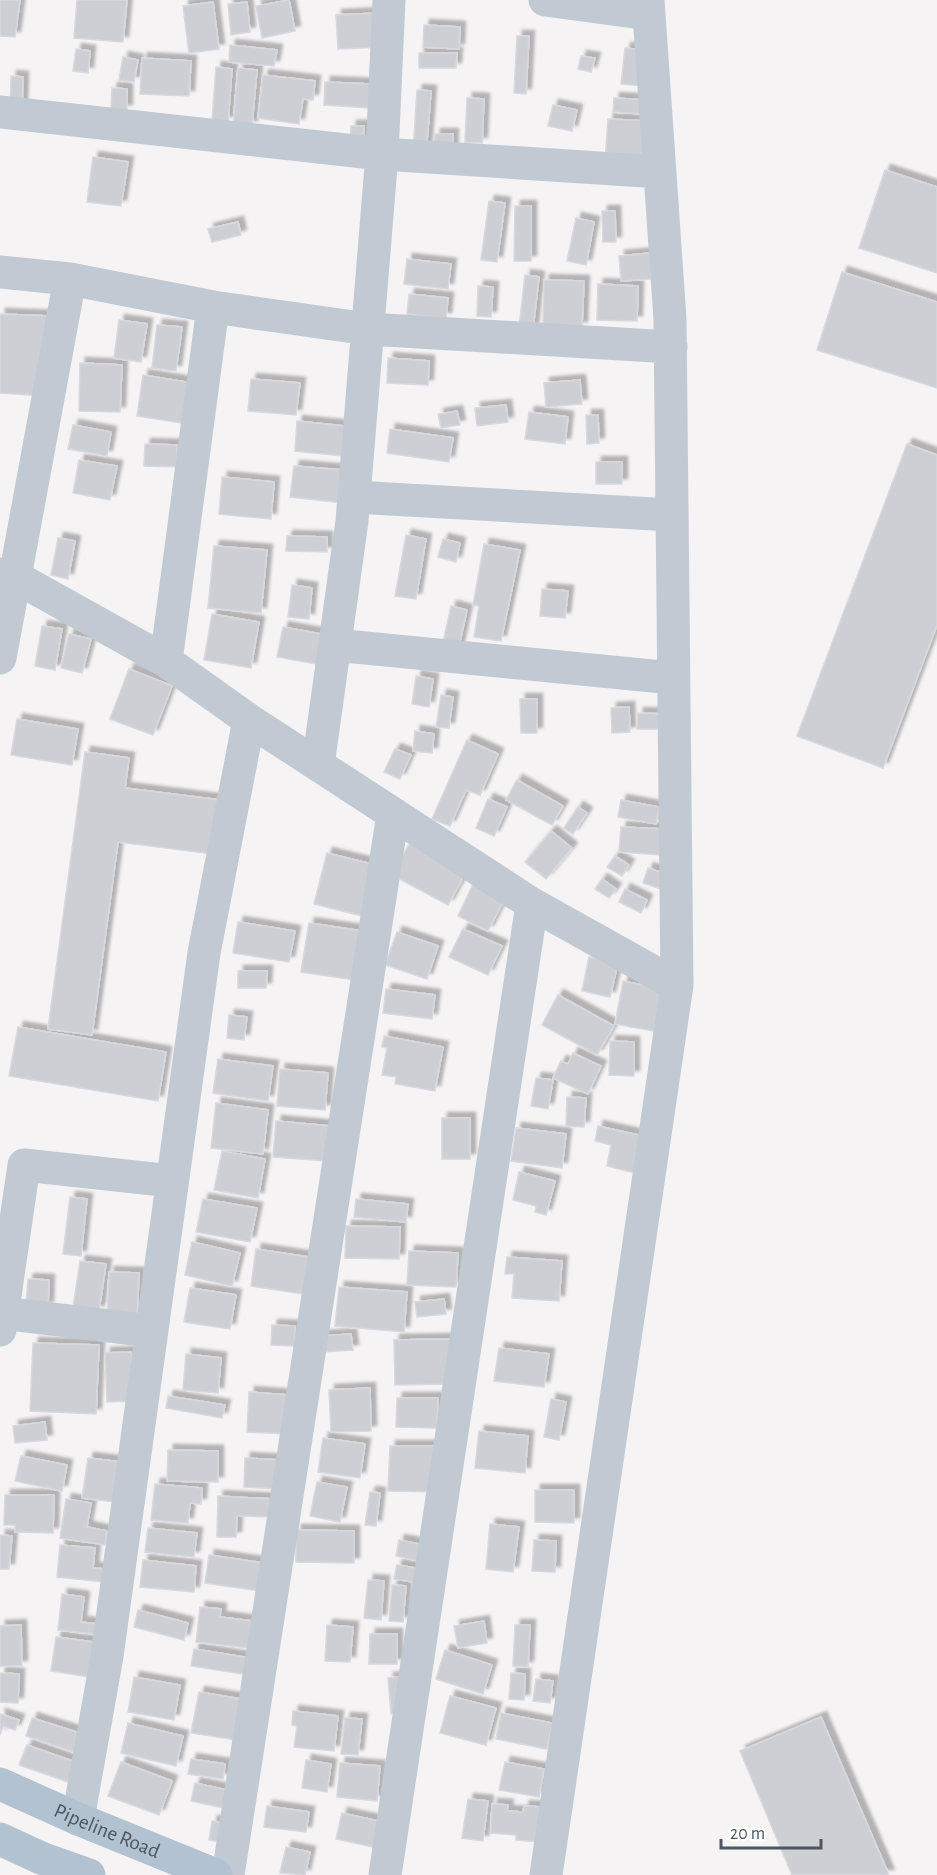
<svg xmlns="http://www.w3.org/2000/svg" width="937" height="1875" font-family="'Alegreya Sans',sans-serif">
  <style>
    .building { fill: #cdcfd5; stroke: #d7d9de; stroke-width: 1.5; filter: url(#shadow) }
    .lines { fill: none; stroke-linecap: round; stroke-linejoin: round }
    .minor { stroke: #c1cad2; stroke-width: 33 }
    .major { stroke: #b3c2d1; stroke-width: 33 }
    .labels { text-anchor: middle; stroke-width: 4.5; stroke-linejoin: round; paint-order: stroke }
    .street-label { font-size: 21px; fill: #4a5661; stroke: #fff }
  </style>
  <defs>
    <filter id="shadow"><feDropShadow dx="5.5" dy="-5.5" stdDeviation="1.5" flood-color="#0004"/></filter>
  </defs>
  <rect width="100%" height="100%" fill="#f5f3f3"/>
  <path class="building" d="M0,0h20l-5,37 -15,-1z
    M77,0h50l-4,42 -49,-4z
    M289,0l6,31 -33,7 -6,-32z
    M213,2l6,47 -30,4 -6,-47z
    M247,2l3,30 -19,3 -3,-31z
    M378,13l3,34 -43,2 -2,-34z
    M424,25l36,2 -1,22 -36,-2z
    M517,36h12l-3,58 -12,-1z
    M230,45l47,5 -3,16 -45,-4z
    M625,48l24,3 -4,35 -24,-2z
    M76,49l14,2 -2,22 -15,-2z
    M419,53h38l-1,15h-37z
    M581,56l14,2 -4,14 -13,-3z
    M123,57l15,3 -4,22 -15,-2z
    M142,58l49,3 -2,35 -49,-2z
    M216,67l16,2 -4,53 -16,-1z
    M238,68l19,2 -5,56 -19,-1z
    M263,75l52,6 -2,19 -10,-1 -4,25 -41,-6z
    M11,76l12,1 -1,33 -12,-1z
    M325,82l45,2 -1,24 -45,-3z
    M112,88l15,1v21h-16z
    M417,90l14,1 -5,63 -13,-1z
    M467,98l17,1 -2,44 -17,-1z
    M614,98l31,2 -1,14 -31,-2z
    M553,105l24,5 -5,21 -24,-5z
    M608,119l42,2 -3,43 -42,-2z
    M351,126h13l-1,16h-13z
    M435,134h18l-1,22h-18z
    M93,157l35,5 -7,44 -34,-4z
    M885,170l52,17v86l-78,-25z
    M489,201l16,2 -8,59 -16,-2z
    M515,206h16v55h-17z
    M602,211h13l1,31h-13z
    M576,218l18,4 -8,43 -19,-4z
    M238,222l3,13 -29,7 -4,-13z
    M650,253l1,26 -30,2 -2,-25z
    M407,259l44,5 -3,25 -44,-5z
    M842,272l95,30v86l-120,-38z
    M525,275l14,2 -6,52 -14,-1z
    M544,280l40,1 -2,46 -39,-1z
    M598,284l40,2 -1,35 -40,-1z
    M478,286l15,1 -2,30 -14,-1z
    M409,294l39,4 -2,20 -39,-4z
    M0,314l49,2 -4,80 -45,-3z
    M119,320l28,4 -6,38 -27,-4z
    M157,325l25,2 -6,44 -24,-3z
    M388,358l41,3 -1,24 -41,-2z
    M80,363l42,2 -2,47 -41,-1z
    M143,375l50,8 -6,41 -50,-8z
    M251,379l49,4 -4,32 -48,-4z
    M580,380l2,24 -36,3 -2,-24z
    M506,405l2,17 -31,4 -2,-18z
    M457,411l3,14 -19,3 -3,-14z
    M529,412l39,5 -3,27 -40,-5z
    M586,415h12l1,28 -12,1z
    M297,421l47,5 -2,30 -47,-5z
    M73,425l38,7 -4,24 -39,-7z
    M390,429l63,9 -4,24 -62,-9z
    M145,444l32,1v22l-33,-1z
    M907,444l30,11v170l-54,143 -86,-32z
    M79,460l38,6 -7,34 -37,-7z
    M596,462h26v22h-26z
    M294,466l61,5 -4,33 -61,-7z
    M222,477l52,5 -3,37 -52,-5z
    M406,535l20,4 -10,60 -21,-3z
    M287,536l40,1v15l-41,-1z
    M58,538l17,3 -7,38 -17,-4z
    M443,539l17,4 -4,19 -18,-5z
    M484,544l36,6 -19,91 -27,-4 5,-31 -6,-1z
    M214,546l53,4 -6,63 -53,-5z
    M292,585l20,3 -3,31 -21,-2z
    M542,589l26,2 -3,27 -25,-2z
    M451,606l16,4 -10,45 -16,-3z
    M212,614l47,8 -8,46 -47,-8z
    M42,626l20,3 -7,41 -20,-4z
    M283,627l44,8 -5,30 -45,-8z
    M69,634l22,5 -9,34 -21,-5z
    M129,669l43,17 -19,49 -43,-16z
    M416,676l17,3 -4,28 -17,-3z
    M441,695l12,2 -4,31 -13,-1z
    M520,699h17v34h-16z
    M629,707l1,25 -18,1 -1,-25z
    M638,713l30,1v15h-31z
    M17,719l61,10 -6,36 -61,-10z
    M415,731l19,3 -2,19 -19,-2z
    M467,740l31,14 -18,41 -14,-5 -16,36 -18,-7z
    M395,749l16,6 -11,24 -16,-7z
    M85,752l44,6 -4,30 95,12 -7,54 -95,-12 -26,193 -44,-6z
    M517,780l46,26 -11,19 -46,-25z
    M488,799l19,8 -13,29 -18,-8z
    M621,800l38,7 -3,17 -38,-7z
    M578,807l9,6 -14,21 -9,-6z
    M621,827l42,2 -1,26 -43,-3z
    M551,831l21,17 -26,31 -21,-17z
    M411,841l55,31 -18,33 -56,-30z
    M327,853l49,12 -14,51 -48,-12z
    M615,856l14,9 -7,11 -15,-9z
    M648,868l24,8 -5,15 -24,-8z
    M602,879l14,10 -7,9 -14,-9z
    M475,880l31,16 -18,35 -30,-15z
    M625,889l22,11 -6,13 -22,-11z
    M238,922l57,9 -6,31 -56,-9z
    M309,923l53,8 -7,49 -54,-8z
    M463,929l39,17 -14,29 -39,-18z
    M397,932l41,14 -11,33 -42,-14z
    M589,957l29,6 -8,34 -28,-6z
    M238,971h29l-1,17h-28z
    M623,981l43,9 -8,42 -43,-8z
    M386,989l49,6 -3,24 -49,-6z
    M558,995l56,31 -17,29 -55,-30z
    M229,1015l18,2 -3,23 -17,-2z
    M18,1027l148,25 -8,49 -149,-25z
    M384,1036l59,11 -8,44 -40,-7 1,-7 -14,-2 5,-27 -5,-1z
    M610,1041l24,1v34l-25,-1z
    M573,1053l28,13 -13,28 -35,-16 8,-17 7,3z
    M218,1059l55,7 -5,35 -55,-8z
    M280,1069l48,4 -3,37 -48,-4z
    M536,1078l17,2 -5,29 -17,-3z
    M567,1097l19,1 -2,29 -18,-1z
    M216,1103l52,7 -5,44 -52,-6z
    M442,1118h28v41h-28z
    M276,1121l54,5 -3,35 -54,-4z
    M598,1126l45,10 -8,37 -28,-7 4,-21 -16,-4z
    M516,1128l50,6 -4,34 -51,-7z
    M222,1151l43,8 -7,39 -44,-8z
    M519,1172l36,9 -9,34 -11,-3 1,-6 -23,-6z
    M70,1197l17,2 -6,57 -18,-2z
    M203,1199l54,9 -7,34 -54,-10z
    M356,1199l52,5 -2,18 -52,-5z
    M346,1226l54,1 -1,32 -54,-1z
    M192,1242l48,11 -8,33 -47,-11z
    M256,1249l52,8 -5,37 -52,-8z
    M409,1251l49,2 -2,34 -49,-2z
    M507,1257l55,4 -3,40 -47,-3 2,-24h-9z
    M80,1261l26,3 -7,47 -26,-4z
    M109,1272l30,1 -2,48 -30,-1z
    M28,1279l21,1 -1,27 -22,-1z
    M339,1287l68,5 -3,40 -69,-6z
    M190,1288l46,7 -6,34 -46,-7z
    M444,1299l2,15 -29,3 -2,-15z
    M272,1325l23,1v20l-24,-1z
    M351,1334l2,16 -31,2v-16z
    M450,1339v45l-55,1 -1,-45z
    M33,1343l66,2 -3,69 -66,-3z
    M499,1348l50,6 -5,33 -50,-6z
    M131,1352l2,49 -26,1 -2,-49z
    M186,1354l35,4 -3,35 -35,-3z
    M370,1388l1,43 -40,1 -2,-42z
    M249,1392l39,3 -1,39 -40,-2z
    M168,1396l57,9 -3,13 -56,-10z
    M397,1398h41l-1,30 -41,-1z
    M551,1399l15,3 -7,38 -15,-3z
    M45,1422l2,18 -32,3 -2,-17z
    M479,1431l49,5 -3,37 -50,-5z
    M323,1438l42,6 -5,34 -42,-6z
    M390,1446h50l-1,46 -51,-1z
    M168,1450l50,1v31l-51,-1z
    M21,1456l46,9 -5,26 -47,-10z
    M88,1458l33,4 -6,40 -33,-4z
    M245,1458l36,2 -2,29 -35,-2z
    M317,1482l30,5 -7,35 -30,-6z
    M155,1484l47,4 -1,16 -11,-1 -2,20 -37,-3z
    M535,1490h39v33l-39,-1z
    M370,1492l10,1 -4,33 -11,-1z
    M5,1495h49l-1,38 -38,-1v-7h-11z
    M218,1496l55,3 -1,18 -35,-1 -1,21h-19z
    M66,1499l25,4 -4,24 20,4 -2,14 -45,-7z
    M490,1524l29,3 -6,45 -27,-3z
    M148,1528l49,5 -3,24 -49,-5z
    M296,1530l58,1v32l-58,-1z
    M0,1535l12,1 -3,33h-9z
    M399,1540l25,5 -4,16 -24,-5z
    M534,1540l22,1 -1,31 -23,-1z
    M60,1545l35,3 -2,20 12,1 -1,13 -47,-5z
    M209,1555l55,8 -4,28 -55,-8z
    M143,1560l53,6 -2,26 -54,-5z
    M397,1565l25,4 -3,14 -25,-4z
    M368,1580l16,1 -3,39 -17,-2z
    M392,1585l14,1 -3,36 -14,-1z
    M62,1594l22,3 -3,25 24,3 -1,10 -46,-5z
    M200,1607l21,2 -1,8 32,4 -3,27 -53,-6z
    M138,1610l50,13 -4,17 -50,-13z
    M484,1621l3,22 -29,5 -4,-22z
    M21,1625l1,41h-22v-40z
    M327,1625l26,2 -3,35 -25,-1z
    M515,1625h15l-2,42 -15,-1z
    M370,1634h27v30h-28z
    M56,1637l45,6 -6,35 -44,-7z
    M194,1649l57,9 -3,17 -57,-9z
    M445,1650l47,15 -9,29 -47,-15z
    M0,1673l19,1 -1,29 -18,-1z
    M511,1673l14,1 -1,26 -15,-1z
    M134,1677l46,8 -6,35 -46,-8z
    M403,1677l2,36 -14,1 -3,-36z
    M536,1679l17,2 -3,22 -17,-2z
    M199,1692l49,8 -6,41 -51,-8z
    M450,1696l46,12 -10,37 -46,-12z
    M293,1711l45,5 -4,35 -40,-4 3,-21 -5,-1z
    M501,1713l51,10 -5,26 -51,-10z
    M0,1714l19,6 -4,10 -12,-4 -3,9z
    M821,1717l68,158h-97l-52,-124z
    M32,1718l51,16 -6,19 -51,-17z
    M345,1718l17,1 -4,36 -17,-1z
    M128,1723l55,13 -7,30 -55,-13z
    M27,1745l51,18 -7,20 -52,-18z
    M191,1759l34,5 -2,15 -35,-5z
    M306,1760l25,4 -4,28 -25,-4z
    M121,1762l51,19 -13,34 -51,-19z
    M505,1762l39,7 -5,28 -40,-7z
    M340,1763l40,3 -3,35 -40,-4z
    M195,1783l32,7 -3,18 -33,-7z
    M468,1799l20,2 -5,40 -21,-3z
    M492,1804l16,1 -1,6 16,1 1,-6 18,1 -3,35 -23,-2v-5l-25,-2z
    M267,1806l42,6 -3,20 -42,-5z
    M342,1813l41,9 -5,26 -42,-9z
    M212,1821l19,3 -4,19 -18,-3z
    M286,1847l24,5 -5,23 -25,-2z"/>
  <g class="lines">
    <path class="minor" d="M545,0l104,14
      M648,0l22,319 7,666
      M0,112l382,42 278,18
      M0,272l70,7 -70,379
      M70,279l143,28 -47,354 83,59 -45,233 -97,703 -29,163
      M213,307l155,22 303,18
      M354,497l318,18
      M0,574l17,4 149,83
      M335,645l338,33
      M249,720l283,184 145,81 -131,890
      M318,765l34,-244 30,-367 7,-154
      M2,1313l149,18
      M0,1330l24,-165 148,16
      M228,1875l165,-1061
      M385,1875l147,-971"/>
    <g class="major">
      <path id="s1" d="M0,1784l78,35 138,56"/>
      <path d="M0,1839l41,19 48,17"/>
    </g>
  </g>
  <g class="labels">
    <g class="street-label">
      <text dy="7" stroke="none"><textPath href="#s1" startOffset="117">Pipeline Road</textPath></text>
    </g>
  </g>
  <path d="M721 1839v9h100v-9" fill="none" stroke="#4a5661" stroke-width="3"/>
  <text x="730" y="1839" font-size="18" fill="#4a5661" stroke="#ffffff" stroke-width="4.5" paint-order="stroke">20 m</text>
</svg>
